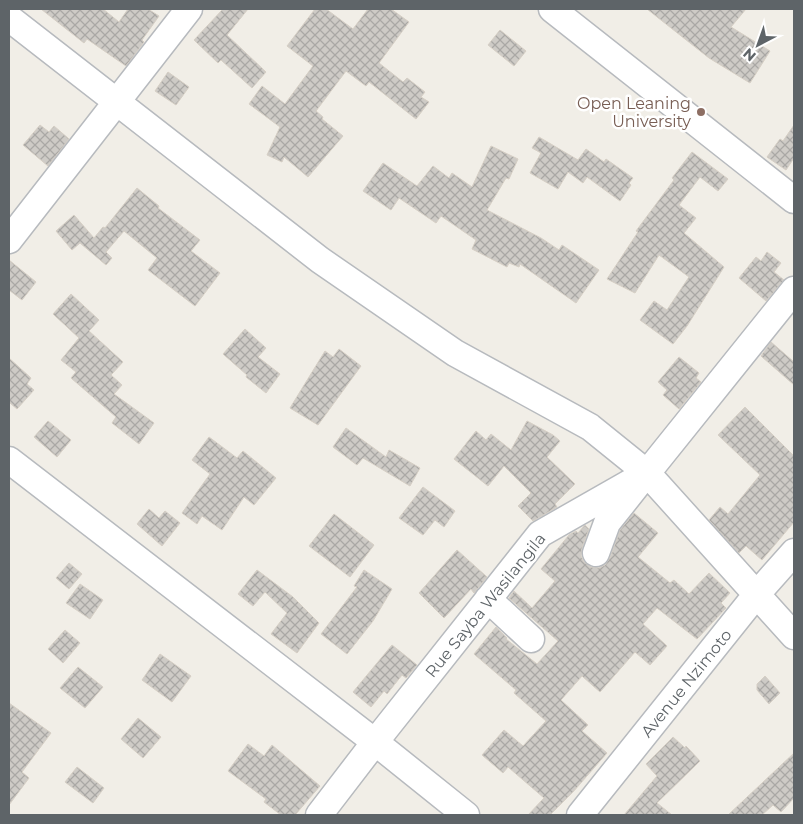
<svg xmlns="http://www.w3.org/2000/svg" width="803" height="824" font-family="Montserrat,sans-serif">
  <style>
    .building { fill: url(#building-cross-hatch); stroke: #d6cfc5 }
    .lines { fill: none; stroke-linecap: round; stroke-linejoin: round }
    .minor-casing { stroke: #b7babe; stroke-width: 29 }
    .minor { stroke: #fff; stroke-width: 26 }
    .education-dot { fill: #8d6e63; stroke: #fff; stroke-width: 2 }
    .labels { text-anchor: middle; stroke-width: 5; stroke-linejoin: round; paint-order: stroke }
    .education-label { font-size: 16px; fill: #785e54; stroke: #fff; text-anchor: end }
    .street-label { font-size: 16px; fill: #5e6468; stroke: #fff }
  </style>
  <defs>
    <pattern id="building-cross-hatch" width="8" height="8" patternUnits="userSpaceOnUse" patternTransform="scale(1.25)"><rect width="8" height="8" fill="#cecbc6"/><path d="M0 0l8 8M0 8l8-8" fill="none" stroke="#aaa8a5"/></pattern>
  </defs>
  <rect width="100%" height="100%" fill="#f1eee7"/>
  <path class="building" d="M41,9h62l16,13 9,-13h20l11,7 -17,24 2,2 -18,24 -39,-27 -3,4z
    M223,9h25l-21,26 39,37 -14,16 -31,-28 -3,3 -24,-23z
    M315,9h11l27,20 15,-20h23l18,13 -30,41 24,19 4,-4 18,14 -4,5 8,5 -13,17 -47,-37 -3,4 -20,-15 -30,40 7,6 -1,2 21,17 -35,41 -24,-20 -2,5 -15,-7 13,-28 -31,-23 13,-18 23,18 28,-38 -26,-20z
    M647,9h99l-15,18 39,24 -20,32 -41,-25z
    M500,30l26,21 -12,15 -26,-21z
    M168,72l21,15 -13,18 -21,-14z
    M40,125l9,7 5,-6 15,13 -21,27 -25,-21z
    M794,125v33l-8,12 -19,-13 13,-18 3,2z
    M539,137l39,23 8,-11 18,13 2,-3 27,19 -4,5 2,2 -11,16 -33,-24 -4,6 -15,-11 -10,17 -28,-16 11,-20 -9,-5z
    M491,146l27,13 -9,20 -3,-1 -19,32 54,28 18,12 3,-5 37,25 -23,33 -56,-39 -1,3 -10,-4 -2,4 -35,-18 4,-9 -35,-24 -5,7 -37,-25 -8,12 -28,-19 20,-28 34,23 16,-20 16,12 3,-5 20,14z
    M692,152l36,27 -10,12 -18,-14 -21,28 17,13 -12,15 40,34 -37,59 -14,18 -33,-24 14,-19 13,9 22,-33 -30,-22 -24,38 -28,-14 31,-47 -2,-1 38,-51 -2,-2z
    M137,188l22,18 -1,2 42,32 -9,11 29,22 -25,33 -47,-36 9,-12 -33,-27 -18,21 6,6 -6,7 -26,-22 -8,7 -16,-19 18,-16 20,23 9,-11 2,1z
    M767,252l14,11 -7,9 10,8 -18,21 -27,-23 17,-21 5,4z
    M9,260l27,22 -14,18 -13,-10z
    M71,294l28,26 -10,11 34,31 -12,13 11,10 -8,9 40,29 -15,21 -27,-21 4,-6 -45,-39 5,-6 -15,-12 18,-22 -26,-24z
    M245,329l21,19 -8,9 22,17 -14,19 -20,-16 1,-2 -24,-21z
    M771,342l23,20v23l-33,-29z
    M339,349l22,17 -43,59 -28,-17 35,-57 8,6z
    M679,357l20,16 -3,5 5,4 -22,27 -16,-14 4,-5 -9,-8z
    M9,358l22,20 -4,6 7,6 -17,19 -7,-6 -1,1z
    M745,407l49,49v66l-32,38 -16,-14 -7,7 -30,-33 11,-13 8,7 32,-39 -42,-40z
    M48,421l23,19 -14,17 -23,-20z
    M527,421l26,14 7,6 -13,16 28,27 -20,20 2,3 -24,14 -15,-15 13,-13 -27,-27 -16,20 -34,-27 22,-28 10,9 5,-6 20,16z
    M346,428l40,29 3,-7 31,18 -10,18 -47,-28 -6,7 -24,-18z
    M209,437l28,21 6,-7 33,27 -22,27 -10,-8 -22,33 -20,-14 -5,8 -15,-11 28,-39 -18,-14z
    M423,487l32,24 -11,16 -9,-7 -12,15 -24,-17z
    M149,509l10,9 6,-7 15,12 -18,23 -25,-22z
    M634,513l24,20 -20,24 32,26 4,-3 15,14 20,-21 21,20 -9,10 5,5 -29,31 -40,-31 -14,16 24,22 -17,19 -15,-13 -35,40 -18,-16 -21,24 27,25 -6,6 25,22 -34,39 -23,23h-22l16,-17 -36,-31 -5,6 -21,-18 22,-25 19,16 23,-25 -32,-28 2,-3 -42,-36 22,-27 11,11 -1,1 31,25 21,-23 -49,-43 5,-7 18,17 23,-27 -14,-12 28,-34 7,-4 2,2 7,-8 4,4 -7,19 -1,8 3,6 7,5 8,1 6,-3 5,-7 10,-28z
    M334,514l40,31 -24,32 -41,-31z
    M457,550l30,27 -13,16 -3,-4 -27,29 -25,-25z
    M69,563l13,11 -13,15 -13,-11z
    M257,570l36,27 26,26 -22,30 -26,-19 16,-21 -22,-21 -12,14 -15,-12z
    M364,570l28,19 -19,32 -26,33 -26,-20 36,-47 -3,-1z
    M80,584l23,16 -13,19 -24,-16z
    M65,630l15,13 -17,20 -15,-14z
    M392,645l25,20 -11,13 -4,-3 -15,19 -3,-3 -13,16 -18,-15z
    M160,654l31,22 -19,26 -30,-22z
    M78,667l25,20 -18,21 -25,-20z
    M765,676l15,17 -11,11 -12,-14v-6z
    M9,703l42,30 -29,39 7,6 -20,27z
    M138,718l23,19 -18,21 -22,-19z
    M673,737l12,11 1,-2 14,15 -43,42 15,12h-48l33,-39 -11,-12z
    M248,744l16,12 8,-11 48,41 -25,29h-14l-17,-13 2,-3 -38,-28z
    M794,753v45l-13,14 -8,-7 -11,10h-34z
    M77,767l27,21 -11,15 -28,-21z"/>
  <g class="lines">
    <defs>
      <path id="minor" d="M552,9l242,191
        M9,18l311,242 135,93 135,74 57,46 147,163
        M9,240l180,-231
        M9,460l366,282 91,73
        M596,553l11,-30 31,-39
        M488,599l43,40
        M319,815l56,-73 165,-208 107,-61 147,-183
        M580,815l176,-220 38,-43"/>
    </defs>
    <use href="#minor" class="minor-casing"/>
    <use href="#minor" class="minor"/>
  </g>
  <circle class="education-dot" cx="701" cy="112" r="5"/>
  <g class="labels">
    <g class="education-label">
      <text x="691" y="109">Open Leaning<tspan x="691" dy="18">University</tspan></text>
    </g>
    <g class="street-label">
      <text transform="translate(485 605) rotate(-51)" y="6">Rue Sayba Wasilangila</text>
      <text transform="translate(686 683) rotate(-51)" y="6">Avenue Nzimoto</text>
    </g>
  </g>
  <rect width="803" height="824" fill="none" stroke="#5e6468" stroke-width="20"/>
  <g transform="translate(758 45) rotate(221)" stroke="#ffffff" stroke-width="4" paint-order="stroke">
  <path d="M0-4L9 19L0 12L-9 19Z" fill="#5e6468"/>
  <text y="-8" font-size="14" font-weight="bold" text-anchor="middle" fill="#5e6468">N</text>
  </g>
</svg>
